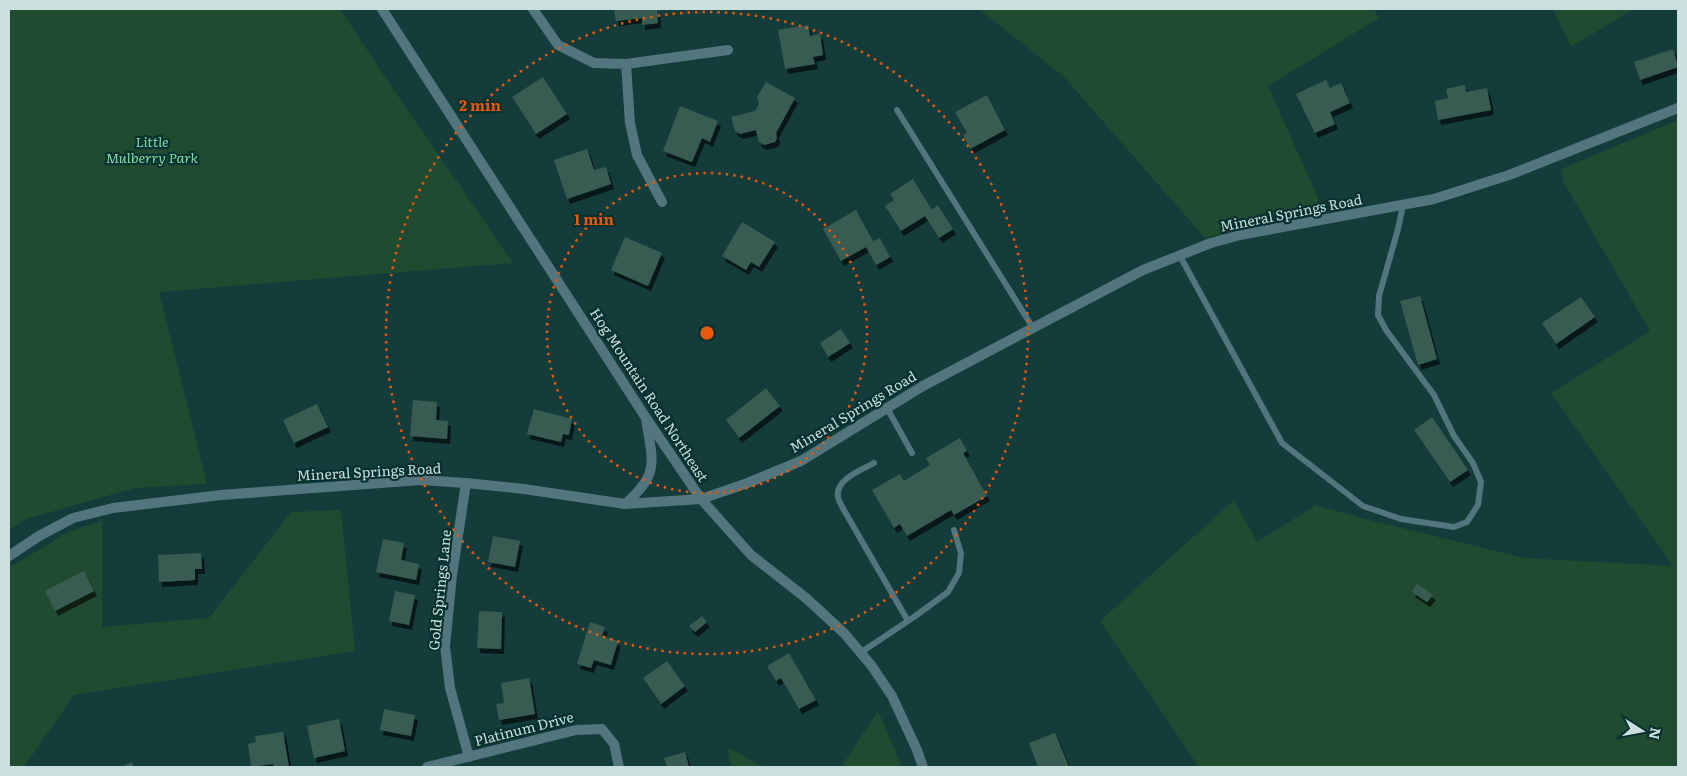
<svg xmlns="http://www.w3.org/2000/svg" width="1687" height="776" font-family="Literata,serif">
  <style>
    .green { fill: #214b30 }
    .building { fill: #385c51; filter: url(#shadow) }
    .lines { fill: none; stroke-linecap: round; stroke-linejoin: round }
    .service { stroke: #53757d; stroke-width: 6 }
    .minor { stroke: #53757d; stroke-width: 10 }
    .tertiary { stroke: #53757d; stroke-width: 10 }
    .ring { fill: none; stroke: #e8590c; stroke-width: 2.5; stroke-dasharray: 2.5 5 }
    .labels { text-anchor: middle; stroke-width: 4.5; stroke-linejoin: round; paint-order: stroke }
    .park-label { font-size: 14px; font-style: italic; fill: #83dca1; stroke: #063131 }
    .street-label { font-size: 14px; fill: #cadfde; stroke: #063131 }
    .centre { fill: #e8590c; stroke: #063131; stroke-width: 2.5 }
    .ring-label { font-size: 15px; text-anchor: middle; font-weight: bold; fill: #e8590c; stroke: #063131; stroke-width: 4.5; stroke-linejoin: round; paint-order: stroke }
  </style>
  <defs>
    <filter id="shadow"><feDropShadow dx="3" dy="5" stdDeviation="0" flood-color="#0009"/></filter>
  </defs>
  <rect width="100%" height="100%" fill="#133c3b"/>
  <path class="green" d="M9,9h331l49,74 124,180 -354,29 48,192 -72,4 -109,31 -17,11z
    M979,9h395l5,9 -111,68 50,112 4,13 -117,27 -141,-161z
    M1553,9h81l-63,38z
    M1678,120v647h-479l-99,-146 134,-121 23,42 59,-37 45,13 163,40 149,8 -122,-173 99,-62 -86,-148 -3,-14z
    M341,510l14,141 -281,44 -50,72h-15v-199l59,-36 34,-11v106l107,-9 82,-106z
    M878,711l24,56h-61z
    M727,747l37,20h-33z"/>
  <path class="building" d="M614,9h43l1,14 -16,2v-7l-26,3z
    M808,25l2,11 10,-2 3,21 -10,2 2,7 -30,5 -7,-39z
    M1673,49l5,18 -38,13 -6,-18z
    M543,77l24,37 -31,20 -24,-37z
    M1326,80l4,8 11,-5 9,20 -20,9 5,12 -20,9 -19,-39z
    M766,82l29,16 -19,35 1,5 -2,4 -11,3 -5,-3 -3,-12 -16,4 -5,-3 -4,-14 24,-6 4,-7 -2,-7z
    M1465,85l1,7 21,-4 4,22 -53,10 -3,-19 13,-3 -2,-9z
    M987,95l18,35 -35,19 -7,-14 4,-2 -12,-21z
    M680,106l38,15 -8,21 -8,-4 -10,24 -29,-11z
    M587,149l7,21 12,-3 5,17 -44,15 -13,-39z
    M913,179l19,31 6,-5 15,24 -14,9 -14,-22 -24,15 -16,-25 9,-6 -4,-6z
    M856,210l17,31 7,-3 10,19 -14,8 -10,-18 -25,14 -18,-32z
    M742,222l33,20 -16,25 -8,-5 -5,8 -24,-14z
    M625,237l37,16 -14,33 -37,-16z
    M1420,296l17,63 -19,6 -18,-64z
    M1581,297l14,20 -39,27 -14,-21z
    M841,329l9,14 -22,14 -8,-14z
    M766,388l14,18 -41,32 -13,-18z
    M413,400l24,2 -1,18 12,1 -1,18 -37,-3z
    M317,404l11,23 -34,16 -11,-23z
    M534,409l38,10 -3,16 -6,-1 -2,8 -34,-8z
    M1432,417l36,53 -18,12 -36,-52z
    M960,438l7,13 -4,2 24,43 -33,19 -3,-5 -44,26 -7,-12 -6,4 -22,-38 28,-16 4,7 26,-16 -4,-7z
    M493,536l27,5 -5,26 -27,-5z
    M383,539l21,4 -3,17 18,4 -3,16 -40,-8z
    M201,553l1,16h-7v11l-36,2 -1,-27z
    M84,571l10,20 -39,20 -10,-20z
    M1417,584l16,11 -6,7 -15,-10z
    M395,591l20,4 -6,30 -20,-4z
    M479,611l23,1 -1,37 -24,-1z
    M702,616l5,6 -12,10 -6,-6z
    M590,622l15,5 -3,9 16,5 -7,24 -17,-5 -3,8 -14,-4z
    M789,653l27,47 -17,9 -18,-31 -5,3 -9,-15z
    M667,661l18,25 -24,18 -18,-26z
    M529,678l6,36 -36,6 -3,-16 8,-1 -3,-20z
    M384,709l31,6 -4,21 -31,-6z
    M339,719l6,32 -31,7 -7,-32z
    M283,732l6,35h-15l-1,-3 -22,3 -3,-23 8,-2 -1,-6z
    M1055,733l14,34h-31l-9,-24z
    M685,752l4,15h-22l-3,-9z
    M132,762l2,5h-13z"/>
  <g class="lines">
    <path class="service" d="M897,110l136,218
      M1180,256l102,187 81,63 38,13 53,8 13,-5 11,-17 3,-23 -8,-19 -19,-27 -20,-41 -48,-65 -8,-15 1,-19 19,-67 5,-24
      M887,408l25,45
      M874,463c-12,7 -39,16 -36,34 1,5 5,11 7,15l63,109
      M860,653l54,-36 34,-25 11,-19 2,-20 -7,-23"/>
    <path class="minor" d="M533,9l25,36 36,18 32,1 102,-14
      M626,64l4,59 7,32 25,47
      M466,483l-14,92 -7,71 5,42 19,69
      M625,504c36,-31 27,-43 21,-86
      M427,767l149,-37 26,-1 12,15 5,23"/>
    <path class="tertiary" d="M382,9l264,409 55,81 50,56 55,43 38,35 27,32 21,31 25,54 6,17
      M9,556l30,-20 34,-18 40,-10 108,-13 200,-15 45,3 58,6 101,15 76,-5 44,-15 56,-23 122,-75 220,-116 68,-27 29,-8 194,-36 75,-24 169,-67"/>
  </g>
  <g class="ring">
    <circle cx="707" cy="333" r="160"/>
    <circle cx="707" cy="333" r="321"/>
  </g>
  <g class="labels">
    <g class="park-label">
      <text x="152" y="147">Little<tspan x="152" dy="16">Mulberry Park</tspan></text>
    </g>
    <g class="street-label">
      <text transform="translate(1291 213) rotate(-11)" y="5">Mineral Springs Road</text>
      <text transform="translate(649 395) rotate(57)" y="5">Hog Mountain Road Northeast</text>
      <text transform="translate(853 412) rotate(-31)" y="5">Mineral Springs Road</text>
      <text transform="translate(369 472) rotate(-3)" y="5">Mineral Springs Road</text>
      <text transform="translate(440 590) rotate(-84)" y="5">Gold Springs Lane</text>
      <text transform="translate(524 729) rotate(-14)" y="5">Platinum Drive</text>
    </g>
  </g>
  <circle cx="707" cy="333" r="8" class="centre"/>
  <g class="ring-label">
    <text x="480" y="111">2 min</text>
    <text x="594" y="225">1 min</text>
  </g>
  <rect width="1687" height="776" fill="none" stroke="#cadfde" stroke-width="20"/>
  <g transform="translate(1642 731) rotate(101)" stroke="#063131" stroke-width="4" paint-order="stroke">
  <path d="M0-4L9 19L0 12L-9 19Z" fill="#cadfde"/>
  <text y="-8" font-size="14" font-weight="bold" text-anchor="middle" fill="#cadfde">N</text>
  </g>
</svg>
